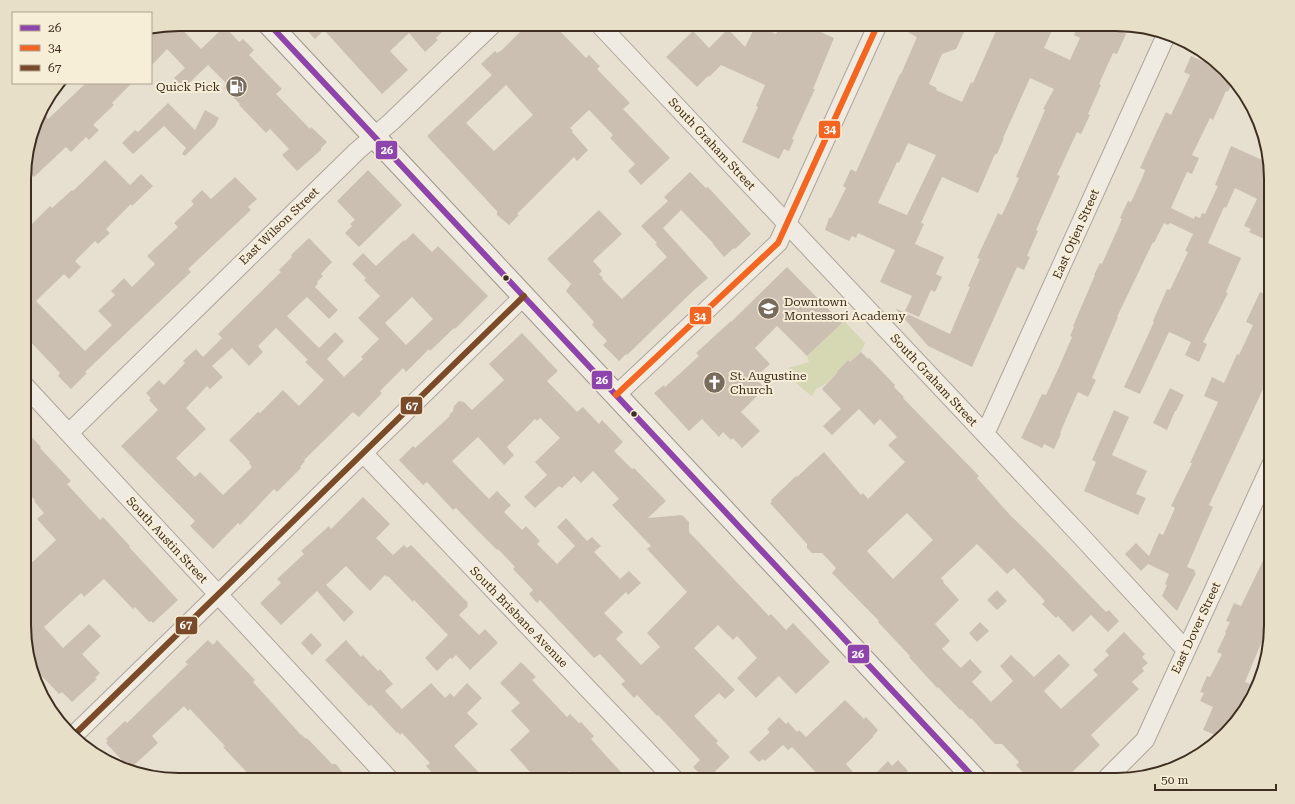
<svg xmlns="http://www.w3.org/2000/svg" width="1295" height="804" font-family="'Roboto Serif',serif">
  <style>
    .green { fill: #d6d7b3 }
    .building { fill: #cbbfb2; fill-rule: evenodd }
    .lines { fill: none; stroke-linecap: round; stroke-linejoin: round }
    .street-casing { stroke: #ada599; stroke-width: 20 }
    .secondary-casing { stroke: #9c958a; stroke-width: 24 }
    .street { stroke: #efebe3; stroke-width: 18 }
    .secondary { stroke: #efebe3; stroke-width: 22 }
    .bus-1-casing { stroke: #f7eed8; stroke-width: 9 }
    .bus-2-casing { stroke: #f7eed8; stroke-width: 9 }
    .bus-3-casing { stroke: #f7eed8; stroke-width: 9 }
    .bus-1 { stroke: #8e44ad; stroke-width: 6 }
    .bus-2 { stroke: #f26522; stroke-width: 6 }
    .bus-3 { stroke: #7a4b2a; stroke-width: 6 }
    .bus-dot { fill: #3d2e20; stroke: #f7eed8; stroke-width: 1.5 }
    .labels { text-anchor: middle; stroke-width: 4; stroke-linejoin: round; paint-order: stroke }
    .poi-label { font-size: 12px; fill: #3d2e20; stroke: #f7eed8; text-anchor: start }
    .street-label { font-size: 12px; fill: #3d2e20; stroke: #f7eed8 }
    .rim { fill: none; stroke: #3d2e20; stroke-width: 2 }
    .line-badge { stroke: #f7eed8; stroke-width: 1.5 }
    .badge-label { font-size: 11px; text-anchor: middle; font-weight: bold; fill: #fff }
  </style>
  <rect width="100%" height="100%" fill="#e7e0d1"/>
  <path class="green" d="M844,321l21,22 -4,9 -11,10 -2,-2 -11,10 1,2 -11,11 -11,6 -4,7c-13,-9 -17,-14 -24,-28l21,-6 -2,-6z"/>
  <path class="building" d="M177,24l24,25 21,-20 1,2 3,-3 13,14 4,-3 11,11 -5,5 33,34 -6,5 34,35 1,-2 16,15 -6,6v2l-24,21 -15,-16 7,-6 -19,-20 -4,4 -27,-28 1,-1 -16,-16 4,-3 -20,-20 -24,23 -10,-10 11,-10 -18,-19 -16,17v-36z
    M301,24h149l-14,14 2,2 -13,12 -16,-19 -19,18 18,19 -26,24 -58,-64 -9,9z
    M528,24h25l33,34 3,-3 11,11 -3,3 33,34 -7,6 47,49 -29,27 -13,-14 7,-7 -25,-26 3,-3 -24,-25 -19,18 3,3 -1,1 16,18 -11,11 -3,-4 -57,57 2,1 -10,10 -12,-10v-4l-3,-3 -67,-72 65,-61 -11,-11 14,-13 2,2 5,-3zM506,85l27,30 -39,36 -28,-28z
    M781,24h35l-2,5 20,9 -21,51h2l-23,50 2,1 -5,11 -5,-2 -5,10 -37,-17 16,-35 -2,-1 9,-21 -44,-20 -12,12 -1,-1 -11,11 -31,-30 27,-26 16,17 19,-19 17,18 11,-22 20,9z
    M913,24h40l12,6 -9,19 -14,5 -13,30 8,4 -1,2 26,12 9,-20 2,1 26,-59h56l-11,24 26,12 10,-22 -6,-3 5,-11h24l23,10 -9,20 -4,-1 -14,31 2,1 -13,29 2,1 -9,19 -4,-2 -20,43 3,1 -24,54 2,1 -11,25 3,1 -6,13 -7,-3 -45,100 -44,-21 -33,-38 55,26 20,-47 -2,-1 12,-27 -3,-1 21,-45 4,2 17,-37 -3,-1 29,-67 -2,-1 11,-20 -24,-11 -27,60h1l-7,16h-2l-17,39 -36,-16 -21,46 3,1 -9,20 29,13 -8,17 6,3 -7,15 -4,-2 -12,27 -14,-6 7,-15 -32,-14 15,-32 -37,-17 -2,5 -4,-2 -3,5 -24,-11 4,-12h2l15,-30 -3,-2 8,-17 5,3 44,-98h1l16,-37 -8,-4zM908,143l28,12 -29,60 -29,-12 19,-41 2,1z
    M1191,56l29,13 12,14 -4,9 -2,-1 -13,29 -3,-2 -18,37 7,3 -7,16 -5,-2 -16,36 23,11 1,-3 5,2 2,-5 3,1 13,-28 -3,-1 16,-39 38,17 2,6v36l-7,14 7,4v19l-22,-10 2,-3 -7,-3 13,-27 -22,-11 -9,20 -2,-1 -16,36 33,15 -15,34 2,1 -25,49 4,2 -8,18 -14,-7 6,-13 -22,-10 -29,62 -16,-7 30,-65 -1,-1 14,-32 3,1 18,-38 -3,-1 8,-17 -23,-11 -2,2 -4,-2 -10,20 -1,-1 -36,75h1l-26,61 4,2 -8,17 -10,-5 -12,27 -6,14h1l-1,3 -6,13 -10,-5 -2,4 -21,-10 21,-44 4,1 13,-28 13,-30 -2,-1 4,-9 -1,-1 22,-51h-1l6,-12 2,1 20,-45 -2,-1 8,-17 3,1 12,-26 2,-6 -5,-2 16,-35 10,-21 5,3 19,-40 -6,-3z
    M86,83h46l-20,20 2,2 -21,20 6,5 -10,10 -3,-3 -15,15 -5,-5 -32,30 -9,-8v-10l10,-32 11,-11 2,3z
    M168,103l27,27 10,-20 14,8 -4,8 -30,30 -3,-2 4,-6 -22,-22 -31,28 -11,-11 13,-13 3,2z
    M105,160l25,25 11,-11 12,12 -21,20 -1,-2 -25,25 4,4 -12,11 -3,-3 -20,20 6,6 -12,12 -5,-5 -28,27 49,50 27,-26 -14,-14 17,-16 -4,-4 13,-13 8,9 23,-23 -8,-8 31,-29 -4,-4 20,-19 -3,-3 11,-11 9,9 24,-22 22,22 -9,8 3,3 -63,59 3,3 -106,100 2,1 -16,16 -13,-13 2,-3 -35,-37v-105l25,-25 2,2 20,-18 1,1z
    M368,170l34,35 -43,42 -14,-14 7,-7 -2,-2 5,-4 -18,-19z
    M690,172l16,16 2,-1 43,47 -16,15 -1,-1 -10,9 -11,-13v-1l-32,-33 -18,18 45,50 -14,12 -67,65 -1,-1 -7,7 -16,-16 4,-4 -15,-16 2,-3 -28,-31 5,-7 -24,-25 52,-49 23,24 -29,27 9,10 -3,3 4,4 -1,1 20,20 45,-42 -12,-13 2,-1 -16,-17 27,-25 -4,-4z
    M413,233l19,19 6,-6 50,50 -33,33 -1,-1 -24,23 -1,-2 -23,23 -3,-4 -23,23 2,2 -23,24 -6,-5 -49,48 1,1 -5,6 1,1 -24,24 -3,-3 -34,36 -2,-2 -25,26 -23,-23 5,-5 -74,-75 37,-36 -9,-10 2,-2 -5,-5 13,-13 5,5 21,-22 -2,-2 13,-12 7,8 19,-19 -4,-4 63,-62 -2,-2 13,-13 -1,-2 18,-17 23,24 -11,12 2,2 -6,6 1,1 -3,4 23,23 -9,9 -22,-22 -20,19 32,32 16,-16 9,9 -17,18 17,18 19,-18 -2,-2 18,-18 -21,-21 22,-22 -16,-16 2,-2 -14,-14 11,-11 13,13 28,-26 1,1zM412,297l21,22 -27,26 -21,-22zM276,328l32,32 -3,2 19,18 -25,26 -16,-16 -23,23 -2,-1 -29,28 21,22 -1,1 3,4 -29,28 -23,-23 -5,5 -19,-19 30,-29 -20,-21 21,-22 3,3 13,-12 -11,-11 20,-18 17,18 14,-14 -5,-6z
    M787,267l55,56 -35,33 -30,-30 -22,22 15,16 -15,14 10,10 -24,24 19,19 -18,17 -9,-10 -2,2 -8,-8 -4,5 -17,-18 -13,12 -35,-38 10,-8 1,2 34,-31 -3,-3 35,-32v1z
    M1260,292l11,5v81l-5,10 -2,-1 -55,118 4,2 -26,60 8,3 -1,2 2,1 -19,38 -15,-15 5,-11 -2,-1 4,-10 -21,-10 -7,7 -16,-17 11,-11 13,13 10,-23 4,2 12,-27 -4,-2 21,-43h-2l28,-61 -14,-6 8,-19 12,6 13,-29 2,1 14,-30 -7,-3z
    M522,333l36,38 -11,10 30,31 6,-5 16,17 3,-4 21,22 -9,9 18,18 2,-1 32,33 -18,17 34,-3 7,7v10l80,84 2,-2 15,16 7,-7 37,39 -34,32 -17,-18 -23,22 -19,-20 20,-20 -20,-22 -4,4 -15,-15 -24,23 41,42 -10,9 -6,-6 -25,23 24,25 -2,2 14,14 -24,23 -13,-13 7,-7 -42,-45 -1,1 -20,-21 -3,3 -13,-14 4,-3 -25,-27 -6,4 -54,-58 -3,3 -8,-9 4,-4 -20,-21 2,-2 -17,-18 -1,1 -16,-16 -25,-26 -3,2 -26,-28 -4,3 -24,-25 14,-14 2,2 35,-32 -1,-1 4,-4 1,-5 5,-5 5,1 8,8 32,-30 -15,-16zM540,418l20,20 -25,24 12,13 -23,22 11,11 24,-22 3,2 12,-12 7,7 12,-12 26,28 -7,6 37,39 2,2 -4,3 40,43 -40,41 13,14 -19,18 -25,-26 7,-7 -19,-19 22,-21 2,3 13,-12 -12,-12 -9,8 -26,-27 7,-6 -9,-9 -5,4 -21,-23 -9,9 18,19 -18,18 -20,-20 3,-3 -14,-15 -4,4 -18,-18 7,-7 -14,-14 -8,8 -37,-38 26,-24 26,28 10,-10 -7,-8 28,-28 2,2z
    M861,352l7,7 1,-1 26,27 -1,2 10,10 -1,1 76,78 -2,2 33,37 31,30 65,67 3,-2 10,11 -11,11 -17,-17 -18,17 -15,-16 -2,2 -14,-14 3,-3 -31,-33 -7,6 -30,-30 -36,34 3,3 -1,1 16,18 -24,24 15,17 -8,8 19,19 9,-9 12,13 -10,10 19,20 22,-21 -13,-15 11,-11 23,22 25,-23 11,11 -26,26 17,18 37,-34 -5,-5 16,-15 -4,-4 19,-19 21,22 -3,3 6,6 -6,5 2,3 -12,11 7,7 -48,46 9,10 -36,35h-34l-14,-15 3,-3 -17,-18h-7l-24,-26 -1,1 -9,-10 -1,1 -22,-23 -1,1 -28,-31 1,-1 -32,-34 1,-1 -47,-48 4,-5 -14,-15h-10l-5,-5v-4l-37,-41 2,-1 -1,-2 25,-24 1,1 27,-25 37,43 2,-2 5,6 37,-37 -17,-17 9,-8 -17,-18 -6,6 -15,-16 -27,26 -9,-9 18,-17 -19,-20 16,-17 -1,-1 11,-11 2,2zM907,513l26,27 -40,39 -26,-28z
    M1170,388l14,7 -8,16h-1l-8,19 -14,-7z
    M1114,410l15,7 -17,38 35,16 -11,23 10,4 -8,17 -54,-24 12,-29 -4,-2z
    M25,430l16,17 -1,1 31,33 -4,3 33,36 3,-3 27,29 -1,1 49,53 -25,23 -2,-2 -2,1 -14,-15 -2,2 -29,-30 -20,18 -3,-4 -37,34 19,21 26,-24 12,12 -19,18 18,19 -5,5 2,1 -25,23 -10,-10 -3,2 -24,-25 -10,-24v-76l31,-29 -19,-21 7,-6 -10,-12 1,-1 -10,-10z
    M363,497l27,27 -14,14 17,17 11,-10 3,3 4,-3 57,58 -1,2 1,1 -9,9 20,20 6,-6 13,14 -28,27 -14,-15 -4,4 -2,-1 -13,13 -12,-13 23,-23 -34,-35 -1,2 -25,-26 -1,1 -2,-2 -15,16 -24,-25 -20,19 28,27 -10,10 -27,-31 -36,34 -21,-22 21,-20 -4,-4 27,-25 -3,-3 28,-25 2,3z
    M1271,544l-1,93 -5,-3 -20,48 5,2 -19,39 -13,13 -15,-6 10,-23 -13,-6 4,-8 -4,-1 7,-16 3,1 12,-23 -5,-2 9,-19 -1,-1 5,-10 -4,-1 8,-18 7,3z
    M997,590l10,11 -10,9 -10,-10z
    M980,622l9,9 -12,11 -8,-9z
    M311,633l11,12 -10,10 -11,-12z
    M208,640l5,5 4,-5 38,40 -2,2 48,53h1l4,4 1,-1 25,26h4l12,16h-94l-31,-33 2,-1 -20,-21 -15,-16 -2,2 -4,-5 -32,30 6,7 -28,26 -24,-26 2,-2 -2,-2 19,-18 2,2 61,-59 -3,-2z
    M346,640l15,17 2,-2 15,16 2,-2 13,15 -8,7 17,18 29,-26 14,15 5,-5 4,4 13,-14 15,15 -15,15 11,11 -24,22 32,34h-47l-13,-14 4,-3 -28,-30 -2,2 -2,-3 -1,1 -26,-28 -2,1 -44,-46z
    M521,662l15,15 -4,3 35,37 3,-3 9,9 2,-1 13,14 -3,3 37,41h-51l-8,-9 -10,9h-38l9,-8 -20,-22 20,-19 -19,-20 9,-8 -20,-20z
    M845,700l19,19 2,-2 12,13 -5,6v1l-27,27 14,16h-37l-31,-33 -4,3 -5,-5 -18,16 -2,-2 -4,3 -10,-10 21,-20 -3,-3 12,-12 7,7 2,-2 9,10 2,-2 7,7z
    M898,760l10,11 -2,1 8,8h-45l19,-19 4,5z"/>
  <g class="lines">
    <defs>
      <path id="street" d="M599,24l481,511 106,115
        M25,386l365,394
        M616,395l162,-152 100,-219
        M69,433l288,-282 34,-29 102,-98
        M985,434l182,-401
        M363,453l312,327
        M74,735l450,-439
        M1105,780l40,-40 126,-275"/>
      <path id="secondary" d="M269,24l707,756"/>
    </defs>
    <use href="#street" class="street-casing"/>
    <use href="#secondary" class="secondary-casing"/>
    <use href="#street" class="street"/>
    <use href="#secondary" class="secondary"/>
    <defs>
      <path id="bus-1" d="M269,24l707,756"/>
      <path id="bus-2" d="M616,395l162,-152 100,-219"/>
      <path id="bus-3" d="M74,735l450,-439"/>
    </defs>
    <use href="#bus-1" class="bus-1-casing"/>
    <use href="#bus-2" class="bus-2-casing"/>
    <use href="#bus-3" class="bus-3-casing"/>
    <use href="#bus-1" class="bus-1"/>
    <use href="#bus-2" class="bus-2"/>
    <use href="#bus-3" class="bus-3"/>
  </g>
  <defs>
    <symbol id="fuel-disc" viewBox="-11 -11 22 22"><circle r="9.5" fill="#786c5e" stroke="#f7eed8"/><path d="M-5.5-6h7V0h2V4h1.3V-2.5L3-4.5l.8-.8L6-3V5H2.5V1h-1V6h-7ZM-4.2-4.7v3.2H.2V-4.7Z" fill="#fff"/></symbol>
    <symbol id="school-disc" viewBox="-11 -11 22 22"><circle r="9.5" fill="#786c5e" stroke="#f7eed8"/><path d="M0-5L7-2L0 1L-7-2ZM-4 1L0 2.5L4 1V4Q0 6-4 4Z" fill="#fff"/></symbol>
    <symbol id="church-disc" viewBox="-11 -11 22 22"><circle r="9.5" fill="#786c5e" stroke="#f7eed8"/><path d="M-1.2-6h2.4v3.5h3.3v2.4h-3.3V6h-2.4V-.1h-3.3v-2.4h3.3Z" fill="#fff"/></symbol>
  </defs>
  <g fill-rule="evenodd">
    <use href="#fuel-disc" x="224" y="74" width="25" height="25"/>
    <use href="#school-disc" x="756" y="296" width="25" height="25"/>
    <use href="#church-disc" x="702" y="370" width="25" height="25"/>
  </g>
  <g class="bus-dot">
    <circle cx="506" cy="278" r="3.5"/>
    <circle cx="634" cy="414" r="3.5"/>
  </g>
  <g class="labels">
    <g class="poi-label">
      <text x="220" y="91" text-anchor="end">Quick Pick</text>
      <text x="784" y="306">Downtown<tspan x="784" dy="14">Montessori Academy</tspan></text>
      <text x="730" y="380">St. Augustine<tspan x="730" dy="14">Church</tspan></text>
    </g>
    <g class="street-label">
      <text transform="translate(712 144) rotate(47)" y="4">South Graham Street</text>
      <text transform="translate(279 226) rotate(-44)" y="4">East Wilson Street</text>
      <text transform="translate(1076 234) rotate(-66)" y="4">East Otjen Street</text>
      <text transform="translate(934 380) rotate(47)" y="4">South Graham Street</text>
      <text transform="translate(167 540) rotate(47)" y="4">South Austin Street</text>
      <text transform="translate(519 617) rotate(46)" y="4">South Brisbane Avenue</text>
      <text transform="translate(1196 628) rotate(-65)" y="4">East Dover Street</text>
    </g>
  </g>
  <path d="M0 0H1295V804H0ZM179 31H1116A148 148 0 0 1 1264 179V625A148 148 0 0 1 1116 773H179A148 148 0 0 1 31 625V179A148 148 0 0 1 179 31Z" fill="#e8dfc9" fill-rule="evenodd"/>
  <path class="rim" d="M179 31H1116A148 148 0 0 1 1264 179V625A148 148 0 0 1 1116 773H179A148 148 0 0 1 31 625V179A148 148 0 0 1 179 31Z"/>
  <g class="line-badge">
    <rect x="818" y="120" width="23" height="19" rx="4" fill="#f26522"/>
    <rect x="375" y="140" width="23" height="20" rx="4" fill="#8e44ad"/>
    <rect x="689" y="306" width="23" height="19" rx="4" fill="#f26522"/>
    <rect x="591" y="370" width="22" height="20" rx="4" fill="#8e44ad"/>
    <rect x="400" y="396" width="23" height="19" rx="4" fill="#7a4b2a"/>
    <rect x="175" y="616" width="23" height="19" rx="4" fill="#7a4b2a"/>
    <rect x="847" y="644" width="23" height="20" rx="4" fill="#8e44ad"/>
  </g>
  <g class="badge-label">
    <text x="830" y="133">34</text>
    <text x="387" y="154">26</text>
    <text x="700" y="320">34</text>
    <text x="602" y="384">26</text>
    <text x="412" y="410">67</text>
    <text x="186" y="629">67</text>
    <text x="858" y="658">26</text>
  </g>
  <rect x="12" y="12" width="140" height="72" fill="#f7eed8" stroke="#ada18e"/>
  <rect x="20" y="25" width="20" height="6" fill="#8e44ad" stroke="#ada18e"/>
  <text x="48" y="32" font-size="12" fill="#3d2e20">26</text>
  <rect x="20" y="45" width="20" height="6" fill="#f26522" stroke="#ada18e"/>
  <text x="48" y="52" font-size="12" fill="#3d2e20">34</text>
  <rect x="20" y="65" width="20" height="6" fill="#7a4b2a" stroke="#ada18e"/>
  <text x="48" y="72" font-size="12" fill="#3d2e20">67</text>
  <path d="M1155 784v6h121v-6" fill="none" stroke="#3d2e20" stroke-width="2"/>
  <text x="1161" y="784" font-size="12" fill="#3d2e20" stroke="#f7eed8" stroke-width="3" paint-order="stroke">50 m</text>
</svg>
